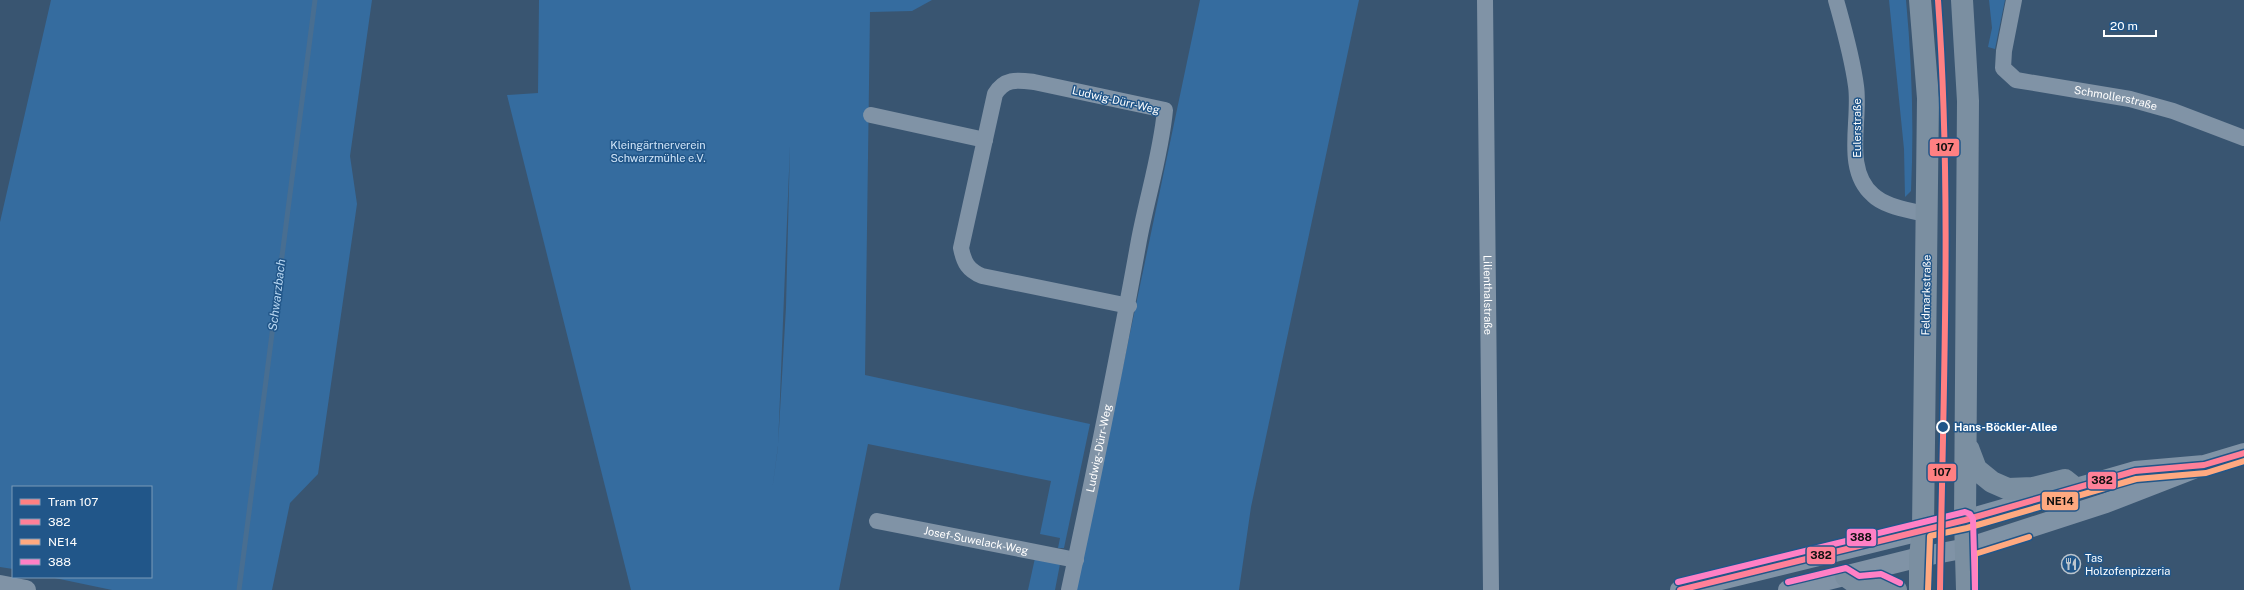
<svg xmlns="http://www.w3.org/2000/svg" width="2244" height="590" font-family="'Public Sans',sans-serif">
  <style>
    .green { fill: #356c9f; fill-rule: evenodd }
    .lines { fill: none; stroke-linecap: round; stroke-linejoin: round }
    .stream { stroke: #486e91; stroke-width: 5 }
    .minor { stroke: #8093a6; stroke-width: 16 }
    .tertiary { stroke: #8093a6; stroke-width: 20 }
    .secondary { stroke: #7b8fa1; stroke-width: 22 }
    .bus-1-casing { stroke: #215689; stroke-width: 9 }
    .bus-2-casing { stroke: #215689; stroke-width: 9 }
    .bus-3-casing { stroke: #215689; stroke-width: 9 }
    .bus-1 { stroke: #ff8098; stroke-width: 6 }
    .bus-2 { stroke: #ffa980; stroke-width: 6 }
    .bus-3 { stroke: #ff80c5; stroke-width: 6 }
    .tram-1-casing { stroke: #215689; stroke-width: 9 }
    .tram-1 { stroke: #ff8082; stroke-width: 6 }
    .stop-dot { fill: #215689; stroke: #fff; stroke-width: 2 }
    .labels { text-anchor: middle; stroke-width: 3; stroke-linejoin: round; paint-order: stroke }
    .street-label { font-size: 11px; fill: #fff; stroke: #215689 }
    .park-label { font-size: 11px; fill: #d1e5f8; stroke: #215689 }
    .stop-label { font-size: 11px; font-weight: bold; fill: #fff; stroke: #215689; text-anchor: start }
    .poi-label { font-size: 11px; fill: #fff; stroke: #215689; text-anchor: start }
    .water-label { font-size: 12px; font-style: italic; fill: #b8d7f2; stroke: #215689 }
    .line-badge { stroke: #215689; stroke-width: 1.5 }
    .pale-badge-label { font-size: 11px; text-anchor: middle; font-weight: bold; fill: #111 }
  </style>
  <rect width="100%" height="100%" fill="#395571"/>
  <path class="green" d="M51,0h321l-22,156 7,48 -39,270 -28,29 -18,87h-160l-62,-13h101v-90h-138v82l-13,-2v-345z
    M539,0h393l-20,11 -42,1 -5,363 225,49 -26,124h-6l2,-10 -20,-4 11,-53 -183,-37 -29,146h-208l-124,-495 31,-2zM790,146l-4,161 -8,139 -6,45 6,-44z
    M1200,0h159l-108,507 -12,83h-163z
    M1889,0h17c6,64 8,127 5,191l-6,6 -1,-48z
    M1989,0h16l-10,49 -7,-2 4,-19z
    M1035,558l25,6 -5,26h-27z"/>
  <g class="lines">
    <path class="stream" d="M239,590l76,-590"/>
    <g class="minor">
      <path id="s1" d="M1485,0l6,590"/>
      <path d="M1836,0c8,29 16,56 20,86 5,34 -13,83 17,109 12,12 38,15 54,20"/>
      <path id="s2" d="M2014,0l-10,51 -1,17 13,12 114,19 43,12 71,27"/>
      <path d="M871,115l114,25"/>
      <path id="s3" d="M877,521l199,39"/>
      <path id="s4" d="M1069,590c25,-116 49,-233 70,-350 8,-43 22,-86 26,-130l-131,-28c-17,-2 -29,-4 -39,12l-34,154c3,15 7,22 21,28l147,30"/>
    </g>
    <path class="tertiary" d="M0,585l26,5
      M1680,590l285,-70 170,-49 69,-6
      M1788,590l132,-33 47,-9 139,-45 98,-38 40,-12"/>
    <path class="secondary" d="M1920,0l8,98 -5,431 -3,28v33
      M1962,0l6,101 -3,419 2,70
      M1968,448l8,21 16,13 16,7 25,-1 32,-8 10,8
      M1846,576l11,8 23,-2 16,8"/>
    <defs>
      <path id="bus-1" d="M1680,590l285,-70 170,-49 69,-6 40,-12"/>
      <path id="bus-2" d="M1928,590l2,-54 37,-8 169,-49 70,-6 38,-12
        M1975,590v-36l54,-17"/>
      <path id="bus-3" d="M1678,582l287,-70 5,2 3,5 2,71
        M1788,582l58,-14 13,8 22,-2 19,9"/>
    </defs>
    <use href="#bus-1" class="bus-1-casing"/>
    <use href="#bus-2" class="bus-2-casing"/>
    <use href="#bus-3" class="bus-3-casing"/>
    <use href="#bus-1" class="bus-1"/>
    <use href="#bus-2" class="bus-2"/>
    <use href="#bus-3" class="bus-3"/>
    <defs>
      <path id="tram-1" d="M1938,0c14,196 5,393 2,590"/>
    </defs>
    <use href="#tram-1" class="tram-1-casing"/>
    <use href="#tram-1" class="tram-1"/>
  </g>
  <defs>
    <symbol id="restaurant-ring" viewBox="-11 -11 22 22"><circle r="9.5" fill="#215689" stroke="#bac4cd" stroke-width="1.5"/><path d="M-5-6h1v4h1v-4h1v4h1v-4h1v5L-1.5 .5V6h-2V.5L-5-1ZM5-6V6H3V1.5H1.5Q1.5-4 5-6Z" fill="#bac4cd"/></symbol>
  </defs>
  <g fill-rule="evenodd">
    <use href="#restaurant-ring" x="2060" y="553" width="22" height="22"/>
  </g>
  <circle class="stop-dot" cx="1943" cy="427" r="6"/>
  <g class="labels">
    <g class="street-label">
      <text dy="4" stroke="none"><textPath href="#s2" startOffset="188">Schmollerstraße</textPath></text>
      <text transform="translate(1116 100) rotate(13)" y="4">Ludwig-Dürr-Weg</text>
      <text transform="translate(1857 128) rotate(-90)" y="4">Eulerstraße</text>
      <text dy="4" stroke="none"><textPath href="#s1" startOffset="295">Lilienthalstraße</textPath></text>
      <text transform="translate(1926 295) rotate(-89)" y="4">Feldmarkstraße</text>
      <text dy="4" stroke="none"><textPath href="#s4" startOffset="145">Ludwig-Dürr-Weg</textPath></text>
      <text dy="4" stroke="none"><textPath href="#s3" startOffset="101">Josef-Suwelack-Weg</textPath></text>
    </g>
    <g class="park-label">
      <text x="658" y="149">Kleingärtnerverein<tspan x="658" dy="13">Schwarzmühle e.V.</tspan></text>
    </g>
    <g class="stop-label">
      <text x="1954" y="431">Hans-Böckler-Allee</text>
    </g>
    <g class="poi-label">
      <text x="2085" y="562">Tas<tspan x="2085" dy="13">Holzofenpizzeria</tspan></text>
    </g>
    <g class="water-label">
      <text transform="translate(277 295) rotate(-83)" y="4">Schwarzbach</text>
    </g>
  </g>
  <g class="line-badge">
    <rect x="1929" y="138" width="31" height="19" rx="4" fill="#ff8082"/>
    <rect x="1927" y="463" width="30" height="19" rx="4" fill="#ff8082"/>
    <rect x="2087" y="471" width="30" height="19" rx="4" fill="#ff8098"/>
    <rect x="2041" y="491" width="38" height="20" rx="4" fill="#ffa980"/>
    <rect x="1846" y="528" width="31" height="19" rx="4" fill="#ff80c5"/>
    <rect x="1806" y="546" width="30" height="19" rx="4" fill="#ff8098"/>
  </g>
  <g class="pale-badge-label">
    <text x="1945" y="151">107</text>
    <text x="1942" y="476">107</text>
    <text x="2102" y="484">382</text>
    <text x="2060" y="505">NE14</text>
    <text x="1861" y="541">388</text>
    <text x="1821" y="559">382</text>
  </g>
  <rect x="12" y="486" width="140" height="92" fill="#215689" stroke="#7a9ab8"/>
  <rect x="20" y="499" width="20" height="6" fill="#ff8082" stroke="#7a9ab8"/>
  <text x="48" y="506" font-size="12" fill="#ffffff">Tram 107</text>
  <rect x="20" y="519" width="20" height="6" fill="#ff8098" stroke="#7a9ab8"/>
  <text x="48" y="526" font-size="12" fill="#ffffff">382</text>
  <rect x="20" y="539" width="20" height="6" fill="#ffa980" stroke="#7a9ab8"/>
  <text x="48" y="546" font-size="12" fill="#ffffff">NE14</text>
  <rect x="20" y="559" width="20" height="6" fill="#ff80c5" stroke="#7a9ab8"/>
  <text x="48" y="566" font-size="12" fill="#ffffff">388</text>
  <path d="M2104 30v6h52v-6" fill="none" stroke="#ffffff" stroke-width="2"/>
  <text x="2110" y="30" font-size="12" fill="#ffffff" stroke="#215689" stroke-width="3" paint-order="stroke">20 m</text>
</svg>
